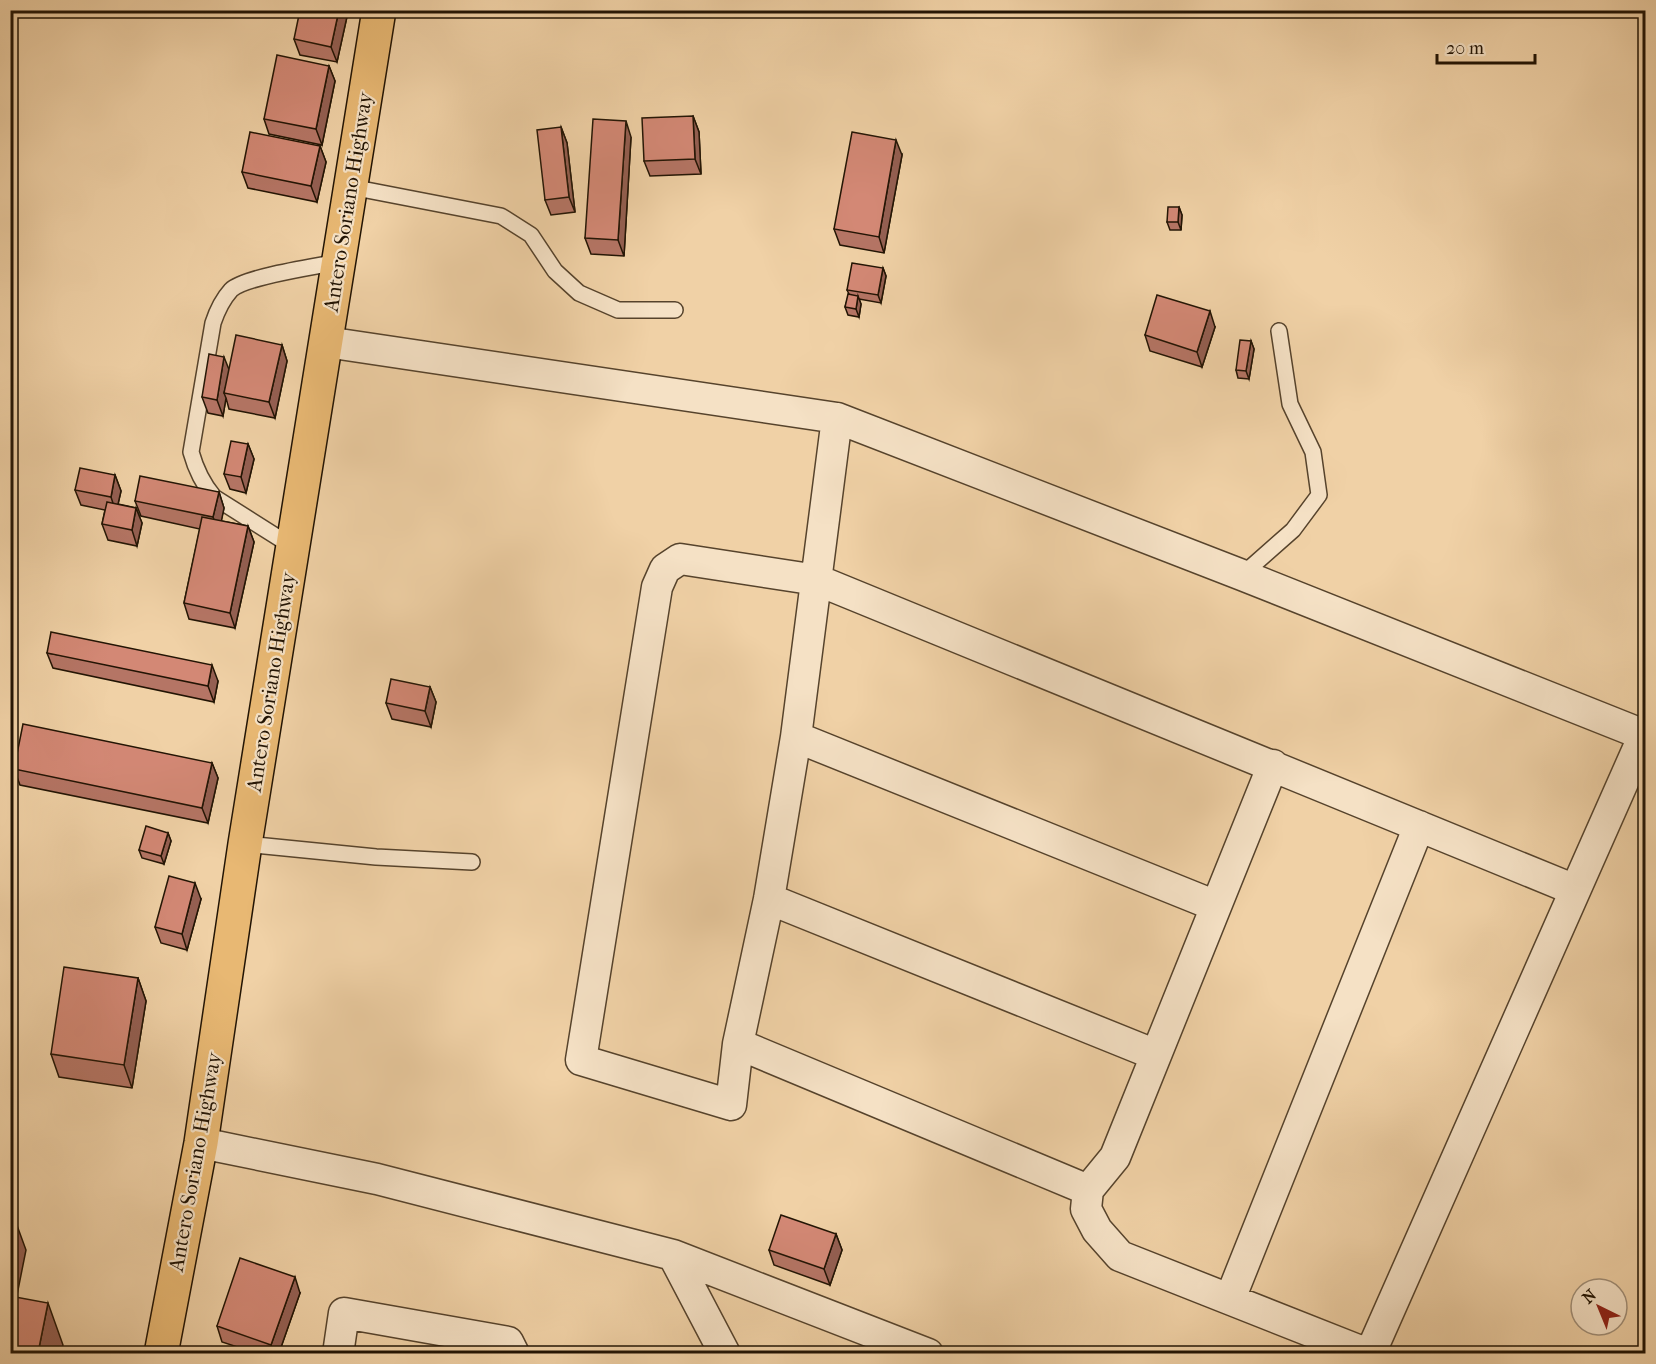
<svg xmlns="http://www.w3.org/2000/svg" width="1656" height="1364" font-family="'IM FELL French Canon',serif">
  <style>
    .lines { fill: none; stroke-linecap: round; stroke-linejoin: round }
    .lane-casing { stroke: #56432c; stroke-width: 18 }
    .street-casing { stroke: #56432c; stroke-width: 33 }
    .primary-casing { stroke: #221404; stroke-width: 36 }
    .lane { stroke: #f5e1c5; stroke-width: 15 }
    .street { stroke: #f5e1c5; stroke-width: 30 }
    .primary { stroke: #e8b873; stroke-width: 33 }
    .wall { fill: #b57565; stroke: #221404; stroke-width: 1.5 }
    .shaded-wall { fill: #945f52; stroke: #221404; stroke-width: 1.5 }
    .building { fill: #d38875; stroke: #221404; stroke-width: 1.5 }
    .labels { text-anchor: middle; stroke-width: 4.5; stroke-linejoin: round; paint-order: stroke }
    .street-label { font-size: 21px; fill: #221404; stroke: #f5e1c5 }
  </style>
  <rect width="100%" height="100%" fill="#f0d1a6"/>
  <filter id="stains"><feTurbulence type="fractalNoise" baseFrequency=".00333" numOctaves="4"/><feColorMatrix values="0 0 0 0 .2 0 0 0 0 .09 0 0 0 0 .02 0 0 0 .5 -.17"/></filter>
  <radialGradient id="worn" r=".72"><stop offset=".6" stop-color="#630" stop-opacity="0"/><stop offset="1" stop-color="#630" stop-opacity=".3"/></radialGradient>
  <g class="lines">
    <defs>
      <path id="lane" d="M351,187l150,29 30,19 24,36 24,22 39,17h57
        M293,547l-79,-50c-12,-14 -18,-27 -23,-45l22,-129c4,-12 9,-23 18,-33 13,-13 86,-24 108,-28
        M1242,575l51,-45 26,-35 -6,-43 -23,-48 -11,-73
        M245,844l131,13 96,5"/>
      <path id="street" d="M326,342l511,76 405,157 402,160 -274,619
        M837,418l-41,319 -27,162 -31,145 -7,61 -150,-45 76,-473 8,-18 15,-10 137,21 758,310
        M796,737l420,169
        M769,899l387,156
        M738,1044l350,146 -2,19 11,21 23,26 248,98
        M201,1143l176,36 296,76 255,99
        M1088,1190l27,-33 158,-392
        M673,1255l52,99
        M1230,1299l189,-473
        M338,1354l6,-41 164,29 6,12"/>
      <path id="primary" d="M161,1354l40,-211 44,-299 134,-834"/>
    </defs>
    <use href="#lane" class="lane-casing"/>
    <use href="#street" class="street-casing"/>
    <use href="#primary" class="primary-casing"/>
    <use href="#lane" class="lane"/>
    <use href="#street" class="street"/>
    <use href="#primary" class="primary"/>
  </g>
  <path class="wall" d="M348,12l-11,50 -37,-7 -6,-16z
    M329,66l6,15 -13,64 -53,-11 -5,-15z
    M693,116l6,16 2,42 -51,2 -6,-15z
    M561,127l6,16 8,69 -24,3 -6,-15z
    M631,137l-7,119 -33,-2 -6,-16z
    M320,146l6,16 -9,40 -69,-14 -6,-16z
    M902,155l-18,98 -44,-8 -6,-16z
    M1179,207l3,8 -1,15h-11l-3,-8z
    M883,268l3,8 -5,27 -22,-4 2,5 -2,13 -11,-2 -3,-8 4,-13 -2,-4z
    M1215,327l-13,40 -52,-16 -5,-16z
    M1251,341l3,8 -5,30 -11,-1 -2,-8z
    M282,345l5,16 -12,57 -46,-9 -3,-11 -3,18 -15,-3 -6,-16 27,-27z
    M248,444l6,15 -8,34 -16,-4 -6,-15z
    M115,475l6,16 -3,13 18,4 6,15 -5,23 -29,-6 -6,-16 3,-14 -24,-5 -6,-15z
    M219,492l5,16 -3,13 27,5 6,16 -19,86 -46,-9 -5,-16 16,-74 -59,-13 -6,-15z
    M47,653l171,28 -4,21 -161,-34z
    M430,687l6,15 -5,25 -39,-8 -6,-16z
    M212,763l6,15 -10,45 -188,-38 -6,-16z
    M168,833l3,8 -7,23 -22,-6 -3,-8z
    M201,899l-14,51 -26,-7 -6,-16z
    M138,978l8,23 -14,87 -73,-11 -8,-23z
    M836,1234l6,16 -12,35 -56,-20 -5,-15z
    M300,1293l-21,60h-23l-34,-11 -5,-16z"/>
  <path class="shaded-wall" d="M339,10h8l1,2 -11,50 -6,-15z
    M329,66l6,15 -13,64 -6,-16z
    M693,116l6,16 2,42 -6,-15z
    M626,121l5,16 -7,119 -6,-16z
    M561,127l6,16 8,69 -6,-15z
    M896,140l6,15 -18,98 -5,-16z
    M320,146l6,16 -9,40 -6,-16z
    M1179,207l3,8 -1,15 -3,-8z
    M883,268l3,8 -5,27 -3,-8z
    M858,296l3,8 -2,13 -3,-8z
    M1210,311l5,16 -13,40 -5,-15z
    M1251,341l3,8 -5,30 -3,-8z
    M282,345l5,16 -12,57 -6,-16z
    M224,357l6,15 -6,21 2,5 -3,18 -6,-16z
    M248,444l6,15 -8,34 -5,-16z
    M115,475l6,16 -5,22 -5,-16z
    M219,492l5,16 -5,25 -6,-16z
    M136,508l6,15 -5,23 -5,-16z
    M248,526l6,16 -19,86 -5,-15z
    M212,665l6,16 -4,21 -6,-16z
    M430,687l6,15 -5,25 -6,-16z
    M212,763l6,15 -10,45 -6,-15z
    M168,833l3,8 -7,23 -3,-8z
    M195,883l6,16 -14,51 -5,-16z
    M138,978l8,23 -14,87 -8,-23z
    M11,1209l15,41 -16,80v-118z
    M836,1234l6,16 -12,35 -6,-16z
    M295,1277l5,16 -21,60h-5l-3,-8z
    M48,1303l15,42 -2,8h-23z"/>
  <path class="building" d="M300,10h39l-8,37 -37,-8z
    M277,55l52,11 -13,63 -52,-10z
    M693,116l2,43 -51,2 -2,-43z
    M593,119l33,2 -8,119 -33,-2z
    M561,127l8,70 -24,3 -8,-70z
    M250,132l70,14 -9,40 -69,-14z
    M852,132l44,8 -17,97 -45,-8z
    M1168,207h11l-1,15h-11z
    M852,263l31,5 -5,27 -31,-5z
    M848,294l10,2 -2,13 -11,-2z
    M1157,295l53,16 -13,41 -52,-17z
    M236,335l46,10 -13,57 -45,-9z
    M1240,340l11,1 -5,30 -10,-1z
    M209,354l15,3 -7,43 -15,-3z
    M231,441l17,3 -7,33 -17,-3z
    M80,468l35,7 -4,22 -36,-7z
    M140,476l79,16 -6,25 -78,-16z
    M107,502l29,6 -4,22 -30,-6z
    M202,517l46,9 -18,87 -46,-10z
    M51,632l161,33 -4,21 -161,-33z
    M391,679l39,8 -5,24 -39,-8z
    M23,724l189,39 -10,45 -188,-39z
    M146,826l22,7 -7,23 -22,-6z
    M169,876l26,7 -13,51 -27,-7z
    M64,967l74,11 -14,87 -73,-11z
    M781,1215l55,19 -12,35 -55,-19z
    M240,1258l55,19 -24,68 -54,-19z
    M10,1296l38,7 -10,50h-28z"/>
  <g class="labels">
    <g class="street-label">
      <text transform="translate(348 202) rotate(-81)" y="7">Antero Soriano Highway</text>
      <text transform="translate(271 682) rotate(-81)" y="7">Antero Soriano Highway</text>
      <text transform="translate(195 1162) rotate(-80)" y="7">Antero Soriano Highway</text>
    </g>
  </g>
  <rect width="1656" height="1364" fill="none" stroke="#f0d1a6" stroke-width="36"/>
  <rect x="12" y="12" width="1632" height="1340" fill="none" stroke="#221404" stroke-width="3"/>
  <rect x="18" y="18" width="1620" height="1328" fill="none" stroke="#221404" stroke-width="1.5"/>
  <g transform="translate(1599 1307) rotate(317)"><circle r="28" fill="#f5e1c5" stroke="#a18f78" stroke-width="1.5"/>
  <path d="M0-4.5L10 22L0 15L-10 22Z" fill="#8f2418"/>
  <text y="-9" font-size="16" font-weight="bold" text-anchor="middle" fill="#221404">N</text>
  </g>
  <path d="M1437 54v9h98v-9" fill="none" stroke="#221404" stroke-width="3"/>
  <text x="1446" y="54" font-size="18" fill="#221404" stroke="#f5e1c5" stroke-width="4.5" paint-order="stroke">20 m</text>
  <rect width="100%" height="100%" filter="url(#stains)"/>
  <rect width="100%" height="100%" fill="url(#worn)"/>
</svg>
